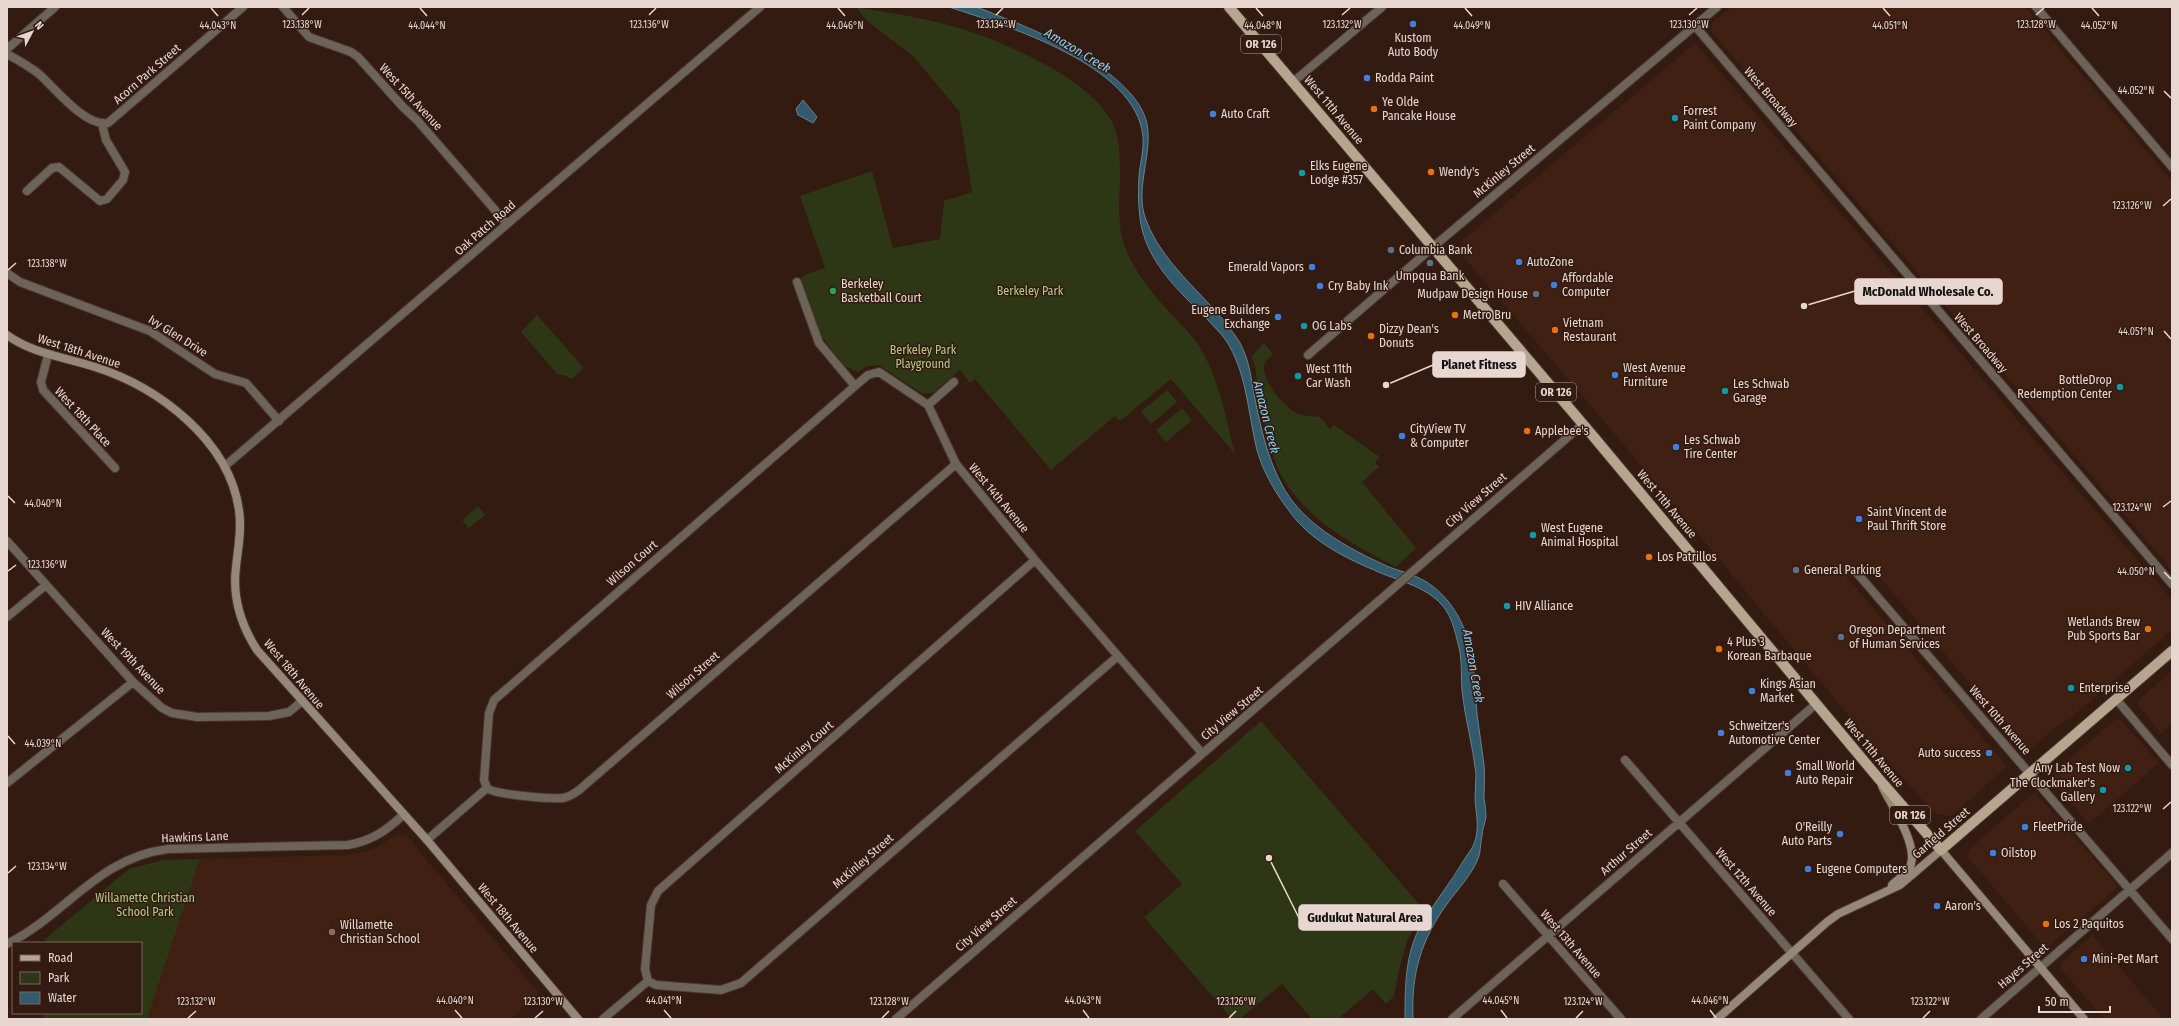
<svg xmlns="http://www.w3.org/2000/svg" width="2179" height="1026" font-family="'Fira Sans Condensed',sans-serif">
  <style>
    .built { fill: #3f2013 }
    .green { fill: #2d3615 }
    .water { fill: #325b6e; stroke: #69808b }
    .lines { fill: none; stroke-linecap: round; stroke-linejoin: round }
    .minor-casing { stroke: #4c352c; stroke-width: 10 }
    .tertiary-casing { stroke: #4c352c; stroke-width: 10 }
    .secondary-casing { stroke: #4c352c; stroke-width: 10 }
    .primary-casing { stroke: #4c352c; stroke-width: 12 }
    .minor { stroke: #6c6359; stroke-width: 8 }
    .tertiary { stroke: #6c6359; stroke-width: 8 }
    .secondary { stroke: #968878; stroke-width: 8 }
    .primary { stroke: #b6a58f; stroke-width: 10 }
    .ticks { fill: none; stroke: #e8d7d0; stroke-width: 1.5 }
    .shop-dot { fill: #3f7fe0; stroke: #331b11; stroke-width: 1.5 }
    .food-dot { fill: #e8710a; stroke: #331b11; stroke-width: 1.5 }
    .culture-dot { fill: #0f9aa8; stroke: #331b11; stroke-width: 1.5 }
    .service-dot { fill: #5c6f8a; stroke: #331b11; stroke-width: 1.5 }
    .leisure-dot { fill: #2e9e5b; stroke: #331b11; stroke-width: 1.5 }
    .education-dot { fill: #8d6e63; stroke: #331b11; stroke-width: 1.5 }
    .labels { text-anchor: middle; stroke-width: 3; stroke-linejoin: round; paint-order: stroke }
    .shield { fill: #331b11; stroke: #b29f97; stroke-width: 1 }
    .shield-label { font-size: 11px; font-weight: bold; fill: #e8d7d0 }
    .poi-label { font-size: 12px; fill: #e8d7d0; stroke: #331b11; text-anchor: start }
    .street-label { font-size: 12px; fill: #e8d7d0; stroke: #331b11 }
    .park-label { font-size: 12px; fill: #b5c98b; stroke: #331b11 }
    .water-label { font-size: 13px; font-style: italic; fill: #88cef0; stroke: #331b11 }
    .ticks-label { font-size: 10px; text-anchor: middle; fill: #e8d7d0; stroke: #331b11; stroke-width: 3; stroke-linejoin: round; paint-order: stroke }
    .leader { fill: none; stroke: #e8d7d0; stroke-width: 1.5 }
    .callout-dot { fill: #e8d7d0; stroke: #331b11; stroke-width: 1.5 }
    .callout { fill: #e8d7d0; stroke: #e8d7d0; stroke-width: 1.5 }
    .callout-label { font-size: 13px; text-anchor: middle; font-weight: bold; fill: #111 }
  </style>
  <rect width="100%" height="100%" fill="#331b11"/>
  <path class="built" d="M1731,7h294l147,174v389l-461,-539 1,-8z
    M1695,43l477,557v30l-105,91 -6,2 -29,25 -6,2 -159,-188 -20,15 158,187v4l-53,48 -17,-2 -67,-75 -243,-293 -164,-192 2,-14z
    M2172,671v53l-11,10 -25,-32z
    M2116,719h4l39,44 -70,61 -37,-44 3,-9z
    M2035,792l81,92v5l-67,57 -5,1 -77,-91 3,-8z
    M400,832l3,4 2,-2 134,159 -28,26h-364l53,-160 148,-4 19,-4 13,-6z
    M2092,935l65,76 7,8h-60l-43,-50v-6z"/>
  <path class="green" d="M856,7c28,5 57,9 84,16 49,11 162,57 176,109 11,40 -6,84 12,123 12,24 29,44 47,63 9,10 21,21 27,33 18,31 24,68 33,103l-64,-75 -51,42 -5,-5 -64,54 -76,-91 -5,4 -10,-13 -27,23 -10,1 -44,-29 -11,1 -10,6 -13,-6 -24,-30 -20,-57 3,-4 21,-7 -25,-72 72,-25 21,77 47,-9 4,-38 28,-9 -13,-81 -46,-55 -46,-35z
    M537,315l47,53 -12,11 -4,-1v-2l-11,-2 -36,-42z
    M1264,343l9,11 -8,8c-6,16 19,45 33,52 6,2 15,2 22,3l10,12 4,-4 46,32 -5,5 4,5 -17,15 54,66 -20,19c-43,-22 -86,-45 -112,-87 -17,-27 -25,-83 -29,-115l-4,-8z
    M1167,390l10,12 -26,22 -10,-12z
    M1182,408l10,12 -26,22 -10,-12z
    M478,506l7,9 -16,13 -7,-8z
    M1261,721l164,190 -18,30 -8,29 -5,26 -8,8 -13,-15 -35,30h-26l-30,-35 -42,35h-8l-88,-102 38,-33 -47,-53z
    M200,859l-53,160h-103v-6h97v-70h-96v-4l84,-70 34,-9z"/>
  <path class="water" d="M949,7c8,0 18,-1 26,0 8,2 17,6 24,9 43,16 138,58 148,108 6,31 -13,65 -1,96 19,50 67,79 94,123 10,18 11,37 15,56 7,35 16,74 38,103 24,30 61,49 96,65 10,4 21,6 30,11 26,12 43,39 50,65 6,23 6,47 8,71 2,17 5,34 7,51 1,11 0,22 0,33 1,6 2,13 2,19 -1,6 -4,13 -4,19 -2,9 -1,17 -5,25 -7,16 -20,29 -30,43 -26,36 -36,70 -34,115h-8c0,-32 0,-65 16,-94 13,-22 30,-43 43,-65 3,-5 8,-11 10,-16 6,-15 2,-30 1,-45 0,-8 1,-17 1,-25 -3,-28 -11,-55 -14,-83 -1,-13 0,-26 -2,-39 -4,-16 -7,-35 -18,-47 -18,-20 -45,-24 -68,-35 -31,-13 -64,-30 -84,-58 -14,-18 -27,-40 -33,-62 -9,-36 -10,-79 -32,-111 -5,-7 -12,-13 -17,-19 -24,-24 -51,-48 -63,-81 -7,-18 -7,-44 -6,-63 1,-13 5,-25 4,-39 -6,-72 -136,-111 -194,-130z
    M803,100l14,17 -4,6 -15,-8 -2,-6z"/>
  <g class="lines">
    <defs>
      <path id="minor" d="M283,7l26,30 42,15 7,5 45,50 14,13 90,104
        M1695,26l477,558
        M7,49l48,-42
        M7,54c11,6 22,12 32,20 16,14 46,53 69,49l135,-116
        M1293,82l89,-75
        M27,191l25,-23 7,-1 41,34 7,-2 16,-19 2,-8 -19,-32 -4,-16
        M7,273l13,9 130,49 65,43 31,9 33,38
        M797,282l22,61 36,43 13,-11 11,-3 49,33 28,59 79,96 167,193
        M48,355l-7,27 2,8 72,78
        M1308,355l125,-108
        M928,405l26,-23
        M7,541l126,141 29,26 10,5 25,4 72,-1 20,-4 12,-10
        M1857,573l315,366
        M7,617l39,-32
        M2116,699l56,66
        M1625,760l224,259
        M7,783l126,-101
        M487,788l-3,-8 5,-67 5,-13 361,-314
        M427,840l60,-52c8,7 64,11 76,10 6,-1 10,-4 15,-7l378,-327
        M1503,884l118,135
        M648,981l-3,-12 6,-64 7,-14 377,-331
        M603,1019l45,-38 8,4 65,5 20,-7 377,-327
        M1452,1019l364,-315
        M1981,1019l191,-166"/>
      <path id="tertiary" d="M2036,7l136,160
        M1433,247l284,-240
        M225,466l535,-459
        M7,944c59,-29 90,-86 161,-95l180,-4c23,-4 38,-14 55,-30
        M896,1019l687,-595"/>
      <path id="secondary" d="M7,335c26,19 58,22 88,32 63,20 134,73 144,143 3,19 -1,38 -3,57 -4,31 5,58 21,83l170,190 151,179
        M1882,786c9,19 41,65 26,84 -4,6 -11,10 -16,15
        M1717,1019l110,-97 11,-8 62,-29 41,-35 143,169"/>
      <path id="primary" d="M1229,7l364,429 286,343 62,71 231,-199"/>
    </defs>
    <use href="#minor" class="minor-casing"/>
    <use href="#tertiary" class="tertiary-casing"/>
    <use href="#secondary" class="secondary-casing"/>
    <use href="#primary" class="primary-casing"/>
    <use href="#minor" class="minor"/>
    <use href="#tertiary" class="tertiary"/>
    <use href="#secondary" class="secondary"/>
    <use href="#primary" class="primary"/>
  </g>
  <path class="ticks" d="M211,8l7,8M420,8l7,8M838,8l7,8M1256,8l7,8M1465,8l7,8M1883,8l7,8M2092,8l7,8M302,15l7,-7M649,15l7,-7M996,15l7,-7M1342,15l8,-7M1689,15l8,-7M2036,15l8,-7M2164,91l7,7M2163,206l8,-7M8,270l8,-7M2164,331l7,8M8,496l7,7M2163,507l8,-6M8,571l8,-6M2164,572l7,7M8,736l7,8M2163,809l8,-7M8,873l8,-7M455,1010l7,8M664,1010l7,8M1083,1010l6,8M1501,1010l6,8M1710,1010l6,8M188,1018l8,-7M535,1018l8,-7M882,1018l7,-7M1229,1018l7,-7M1576,1018l7,-7M1923,1018l7,-7"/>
  <g class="shop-dot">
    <circle cx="1413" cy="24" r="4"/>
    <circle cx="1367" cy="78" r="4"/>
    <circle cx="1213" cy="114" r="4"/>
    <circle cx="1519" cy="262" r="4"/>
    <circle cx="1312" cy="267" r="4"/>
    <circle cx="1554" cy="285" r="4"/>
    <circle cx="1320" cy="286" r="4"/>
    <circle cx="1278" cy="317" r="4"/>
    <circle cx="1615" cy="375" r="4"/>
    <circle cx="1402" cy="436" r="4"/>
    <circle cx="1676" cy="447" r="4"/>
    <circle cx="1859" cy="519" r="4"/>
    <circle cx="1752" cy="691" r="4"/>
    <circle cx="1721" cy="733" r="4"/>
    <circle cx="1989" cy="753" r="4"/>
    <circle cx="1788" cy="773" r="4"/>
    <circle cx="2025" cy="827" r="4"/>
    <circle cx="1840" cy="834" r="4"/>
    <circle cx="1993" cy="853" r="4"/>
    <circle cx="1808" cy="869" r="4"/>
    <circle cx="1937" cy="906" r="4"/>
    <circle cx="2084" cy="959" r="4"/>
  </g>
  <g class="food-dot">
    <circle cx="1374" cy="109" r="4"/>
    <circle cx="1431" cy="172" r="4"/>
    <circle cx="1455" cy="315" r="4"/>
    <circle cx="1555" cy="330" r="4"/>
    <circle cx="1371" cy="336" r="4"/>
    <circle cx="1527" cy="431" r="4"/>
    <circle cx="1649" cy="557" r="4"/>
    <circle cx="2148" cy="629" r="4"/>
    <circle cx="1719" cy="649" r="4"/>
    <circle cx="2046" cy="924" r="4"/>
  </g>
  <g class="culture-dot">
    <circle cx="1675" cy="118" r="4"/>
    <circle cx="1302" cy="173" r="4"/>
    <circle cx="1304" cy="326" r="4"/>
    <circle cx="1298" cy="376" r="4"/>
    <circle cx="2120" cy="387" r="4"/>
    <circle cx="1725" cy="391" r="4"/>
    <circle cx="1533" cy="535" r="4"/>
    <circle cx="1507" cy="606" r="4"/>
    <circle cx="2071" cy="688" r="4"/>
    <circle cx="2128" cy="768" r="4"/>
    <circle cx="2103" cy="790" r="4"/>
  </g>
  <g class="service-dot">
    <circle cx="1391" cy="250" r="4"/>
    <circle cx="1430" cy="263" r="4"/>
    <circle cx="1536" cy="294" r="4"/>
    <circle cx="1796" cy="570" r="4"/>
    <circle cx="1841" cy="637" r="4"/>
  </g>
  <circle class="leisure-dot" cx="833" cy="291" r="4"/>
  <circle class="education-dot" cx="332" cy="932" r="4"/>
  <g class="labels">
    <g class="shield">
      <rect x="1241" y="35" width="40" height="18" rx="3"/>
      <rect x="1536" y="383" width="40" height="18" rx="3"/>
      <rect x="1890" y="806" width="40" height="18" rx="3"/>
    </g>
    <g class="shield-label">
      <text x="1261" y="48">OR 126</text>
      <text x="1556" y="396">OR 126</text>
      <text x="1910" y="819">OR 126</text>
    </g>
    <g class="poi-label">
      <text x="1413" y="42" text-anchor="middle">Kustom<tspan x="1413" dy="14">Auto Body</tspan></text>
      <text x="1375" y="82">Rodda Paint</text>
      <text x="1382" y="106">Ye Olde<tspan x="1382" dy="14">Pancake House</tspan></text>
      <text x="1683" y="115">Forrest<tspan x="1683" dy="14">Paint Company</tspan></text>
      <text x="1221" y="118">Auto Craft</text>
      <text x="1310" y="170">Elks Eugene<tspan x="1310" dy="14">Lodge #357</tspan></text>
      <text x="1439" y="176">Wendy's</text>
      <text x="1399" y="254">Columbia Bank</text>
      <text x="1527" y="266">AutoZone</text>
      <text x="1304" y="271" text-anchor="end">Emerald Vapors</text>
      <text x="1430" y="280" text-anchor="middle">Umpqua Bank</text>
      <text x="1562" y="282">Affordable<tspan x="1562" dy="14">Computer</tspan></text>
      <text x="841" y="288">Berkeley<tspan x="841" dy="14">Basketball Court</tspan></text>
      <text x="1328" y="290">Cry Baby Ink</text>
      <text x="1528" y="298" text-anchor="end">Mudpaw Design House</text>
      <text x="1270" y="314" text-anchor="end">Eugene Builders<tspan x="1270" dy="14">Exchange</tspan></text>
      <text x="1463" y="319">Metro Bru</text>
      <text x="1563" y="327">Vietnam<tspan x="1563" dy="14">Restaurant</tspan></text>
      <text x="1312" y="330">OG Labs</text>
      <text x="1379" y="333">Dizzy Dean's<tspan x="1379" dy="14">Donuts</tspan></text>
      <text x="1623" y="372">West Avenue<tspan x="1623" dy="14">Furniture</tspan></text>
      <text x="1306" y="373">West 11th<tspan x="1306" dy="14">Car Wash</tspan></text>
      <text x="2112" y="384" text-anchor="end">BottleDrop<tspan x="2112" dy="14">Redemption Center</tspan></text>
      <text x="1733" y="388">Les Schwab<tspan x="1733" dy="14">Garage</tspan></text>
      <text x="1410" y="433">CityView TV<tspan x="1410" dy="14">&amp; Computer</tspan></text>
      <text x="1535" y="435">Applebee's</text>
      <text x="1684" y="444">Les Schwab<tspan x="1684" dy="14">Tire Center</tspan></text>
      <text x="1867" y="516">Saint Vincent de<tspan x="1867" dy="14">Paul Thrift Store</tspan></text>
      <text x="1541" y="532">West Eugene<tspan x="1541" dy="14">Animal Hospital</tspan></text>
      <text x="1657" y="561">Los Patrillos</text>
      <text x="1804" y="574">General Parking</text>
      <text x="1515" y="610">HIV Alliance</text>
      <text x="2140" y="626" text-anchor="end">Wetlands Brew<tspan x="2140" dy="14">Pub Sports Bar</tspan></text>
      <text x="1849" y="634">Oregon Department<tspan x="1849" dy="14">of Human Services</tspan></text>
      <text x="1727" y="646">4 Plus 3<tspan x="1727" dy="14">Korean Barbaque</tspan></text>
      <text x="1760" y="688">Kings Asian<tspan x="1760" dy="14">Market</tspan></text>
      <text x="2079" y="692">Enterprise</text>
      <text x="1729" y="730">Schweitzer's<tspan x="1729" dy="14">Automotive Center</tspan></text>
      <text x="1981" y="757" text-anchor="end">Auto success</text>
      <text x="1796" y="770">Small World<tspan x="1796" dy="14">Auto Repair</tspan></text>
      <text x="2120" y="772" text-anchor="end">Any Lab Test Now</text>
      <text x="2095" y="787" text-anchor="end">The Clockmaker's<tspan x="2095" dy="14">Gallery</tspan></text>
      <text x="1832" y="831" text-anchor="end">O'Reilly<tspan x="1832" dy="14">Auto Parts</tspan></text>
      <text x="2033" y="831">FleetPride</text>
      <text x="2001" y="857">Oilstop</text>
      <text x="1816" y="873">Eugene Computers</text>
      <text x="1945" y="910">Aaron's</text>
      <text x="2054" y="928">Los 2 Paquitos</text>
      <text x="340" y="929">Willamette<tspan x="340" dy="14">Christian School</tspan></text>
      <text x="2092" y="963">Mini-Pet Mart</text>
    </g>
    <g class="street-label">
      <text transform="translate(147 74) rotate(-41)" y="4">Acorn Park Street</text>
      <text transform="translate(411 97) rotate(47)" y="4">West 15th Avenue</text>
      <text transform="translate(1771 97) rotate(49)" y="4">West Broadway</text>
      <text transform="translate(1334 110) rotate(50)" y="4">West 11th Avenue</text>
      <text transform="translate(1504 171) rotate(-40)" y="4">McKinley Street</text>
      <text transform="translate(485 228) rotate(-41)" y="4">Oak Patch Road</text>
      <text transform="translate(178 336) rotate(32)" y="4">Ivy Glen Drive</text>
      <text transform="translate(1981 343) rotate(49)" y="4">West Broadway</text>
      <text transform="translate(79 351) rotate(18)" y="4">West 18th Avenue</text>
      <text transform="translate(83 417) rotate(47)" y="4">West 18th Place</text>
      <text transform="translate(999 498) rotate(50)" y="4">West 14th Avenue</text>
      <text transform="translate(1476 500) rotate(-41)" y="4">City View Street</text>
      <text transform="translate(1667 504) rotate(50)" y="4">West 11th Avenue</text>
      <text transform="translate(632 563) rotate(-41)" y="4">Wilson Court</text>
      <text transform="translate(133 661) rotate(46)" y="4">West 19th Avenue</text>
      <text transform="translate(294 674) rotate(50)" y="4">West 18th Avenue</text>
      <text transform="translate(693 675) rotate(-41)" y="4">Wilson Street</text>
      <text transform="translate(1232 713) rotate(-40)" y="4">City View Street</text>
      <text transform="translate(2000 720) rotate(49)" y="4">West 10th Avenue</text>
      <text transform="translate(804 747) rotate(-41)" y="4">McKinley Court</text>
      <text transform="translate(1874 753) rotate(50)" y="4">West 11th Avenue</text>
      <text transform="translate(1941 833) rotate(-41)" y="4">Garfield Street</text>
      <text transform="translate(195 837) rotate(-2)" y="4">Hawkins Lane</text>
      <text transform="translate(1626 852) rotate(-41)" y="4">Arthur Street</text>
      <text transform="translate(863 861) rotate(-41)" y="4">McKinley Street</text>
      <text transform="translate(1746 882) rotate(49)" y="4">West 12th Avenue</text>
      <text transform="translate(508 918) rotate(50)" y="4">West 18th Avenue</text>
      <text transform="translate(986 924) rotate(-41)" y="4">City View Street</text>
      <text transform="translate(1571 944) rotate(49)" y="4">West 13th Avenue</text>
      <text transform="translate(2023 966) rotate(-41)" y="4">Hayes Street</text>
    </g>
    <g class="park-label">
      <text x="1030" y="295">Berkeley Park</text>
      <text x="923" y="354">Berkeley Park<tspan x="923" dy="14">Playground</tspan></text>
      <text x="145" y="902">Willamette Christian<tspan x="145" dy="14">School Park</tspan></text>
    </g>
    <g class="water-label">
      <text transform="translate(1078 50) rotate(31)" y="5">Amazon Creek</text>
      <text transform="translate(1267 417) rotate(76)" y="5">Amazon Creek</text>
      <text transform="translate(1474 666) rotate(80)" y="5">Amazon Creek</text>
    </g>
  </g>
  <g class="ticks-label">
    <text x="302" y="28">123.138°W</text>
    <text x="649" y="28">123.136°W</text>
    <text x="996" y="28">123.134°W</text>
    <text x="1342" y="28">123.132°W</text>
    <text x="1689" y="28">123.130°W</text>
    <text x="2036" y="28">123.128°W</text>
    <text x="2099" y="29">44.052°N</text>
    <text x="218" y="29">44.043°N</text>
    <text x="427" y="29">44.044°N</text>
    <text x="845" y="29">44.046°N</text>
    <text x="1263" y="29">44.048°N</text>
    <text x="1472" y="29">44.049°N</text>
    <text x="1890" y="29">44.051°N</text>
    <text x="2136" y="94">44.052°N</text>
    <text x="2132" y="209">123.126°W</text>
    <text x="47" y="267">123.138°W</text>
    <text x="2136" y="335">44.051°N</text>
    <text x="43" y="507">44.040°N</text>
    <text x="2132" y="511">123.124°W</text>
    <text x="47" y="568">123.136°W</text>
    <text x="2136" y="575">44.050°N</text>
    <text x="43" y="747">44.039°N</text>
    <text x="2132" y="812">123.122°W</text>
    <text x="47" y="870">123.134°W</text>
    <text x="455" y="1004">44.040°N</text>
    <text x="664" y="1004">44.041°N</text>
    <text x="1083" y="1004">44.043°N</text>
    <text x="1501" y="1004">44.045°N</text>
    <text x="1710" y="1004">44.046°N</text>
    <text x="196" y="1005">123.132°W</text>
    <text x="543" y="1005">123.130°W</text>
    <text x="889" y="1005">123.128°W</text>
    <text x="1236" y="1005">123.126°W</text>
    <text x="1583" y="1005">123.124°W</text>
    <text x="1930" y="1005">123.122°W</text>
  </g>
  <path class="leader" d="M1804 306L1855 291M1386 385L1433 365M1269 858L1299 918"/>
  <g class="callout-dot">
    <circle cx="1804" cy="306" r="4"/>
    <circle cx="1386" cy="385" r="4"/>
    <circle cx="1269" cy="858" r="4"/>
  </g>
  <g class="callout">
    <rect x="1855" y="279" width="147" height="25" rx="4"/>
    <rect x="1433" y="352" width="92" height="25" rx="4"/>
    <rect x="1299" y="905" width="132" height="25" rx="4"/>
  </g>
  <g class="callout-label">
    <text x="1928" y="296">McDonald Wholesale Co.</text>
    <text x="1479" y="369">Planet Fitness</text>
    <text x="1365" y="922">Gudukut Natural Area</text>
  </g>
  <rect width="2179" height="1026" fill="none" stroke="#e8d7d0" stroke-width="16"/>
  <rect x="12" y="942" width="130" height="72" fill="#331b11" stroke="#7b665d"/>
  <rect x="20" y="955" width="20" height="6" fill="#b6a58f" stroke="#7b665d"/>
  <text x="48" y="962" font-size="12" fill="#e8d7d0">Road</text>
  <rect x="20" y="972" width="20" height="12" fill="#2d3615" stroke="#7b665d"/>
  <text x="48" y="982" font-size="12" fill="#e8d7d0">Park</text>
  <rect x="20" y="992" width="20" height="12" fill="#325b6e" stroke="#7b665d"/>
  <text x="48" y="1002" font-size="12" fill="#e8d7d0">Water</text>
  <g transform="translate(32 32) rotate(49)" stroke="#331b11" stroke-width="3" paint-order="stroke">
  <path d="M0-3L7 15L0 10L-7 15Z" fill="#e8d7d0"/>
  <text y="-6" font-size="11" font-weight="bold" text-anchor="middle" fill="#e8d7d0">N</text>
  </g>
  <path d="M2039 1006v6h71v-6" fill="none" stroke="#e8d7d0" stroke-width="2"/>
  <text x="2045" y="1006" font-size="12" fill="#e8d7d0" stroke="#331b11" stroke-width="3" paint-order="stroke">50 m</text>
</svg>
